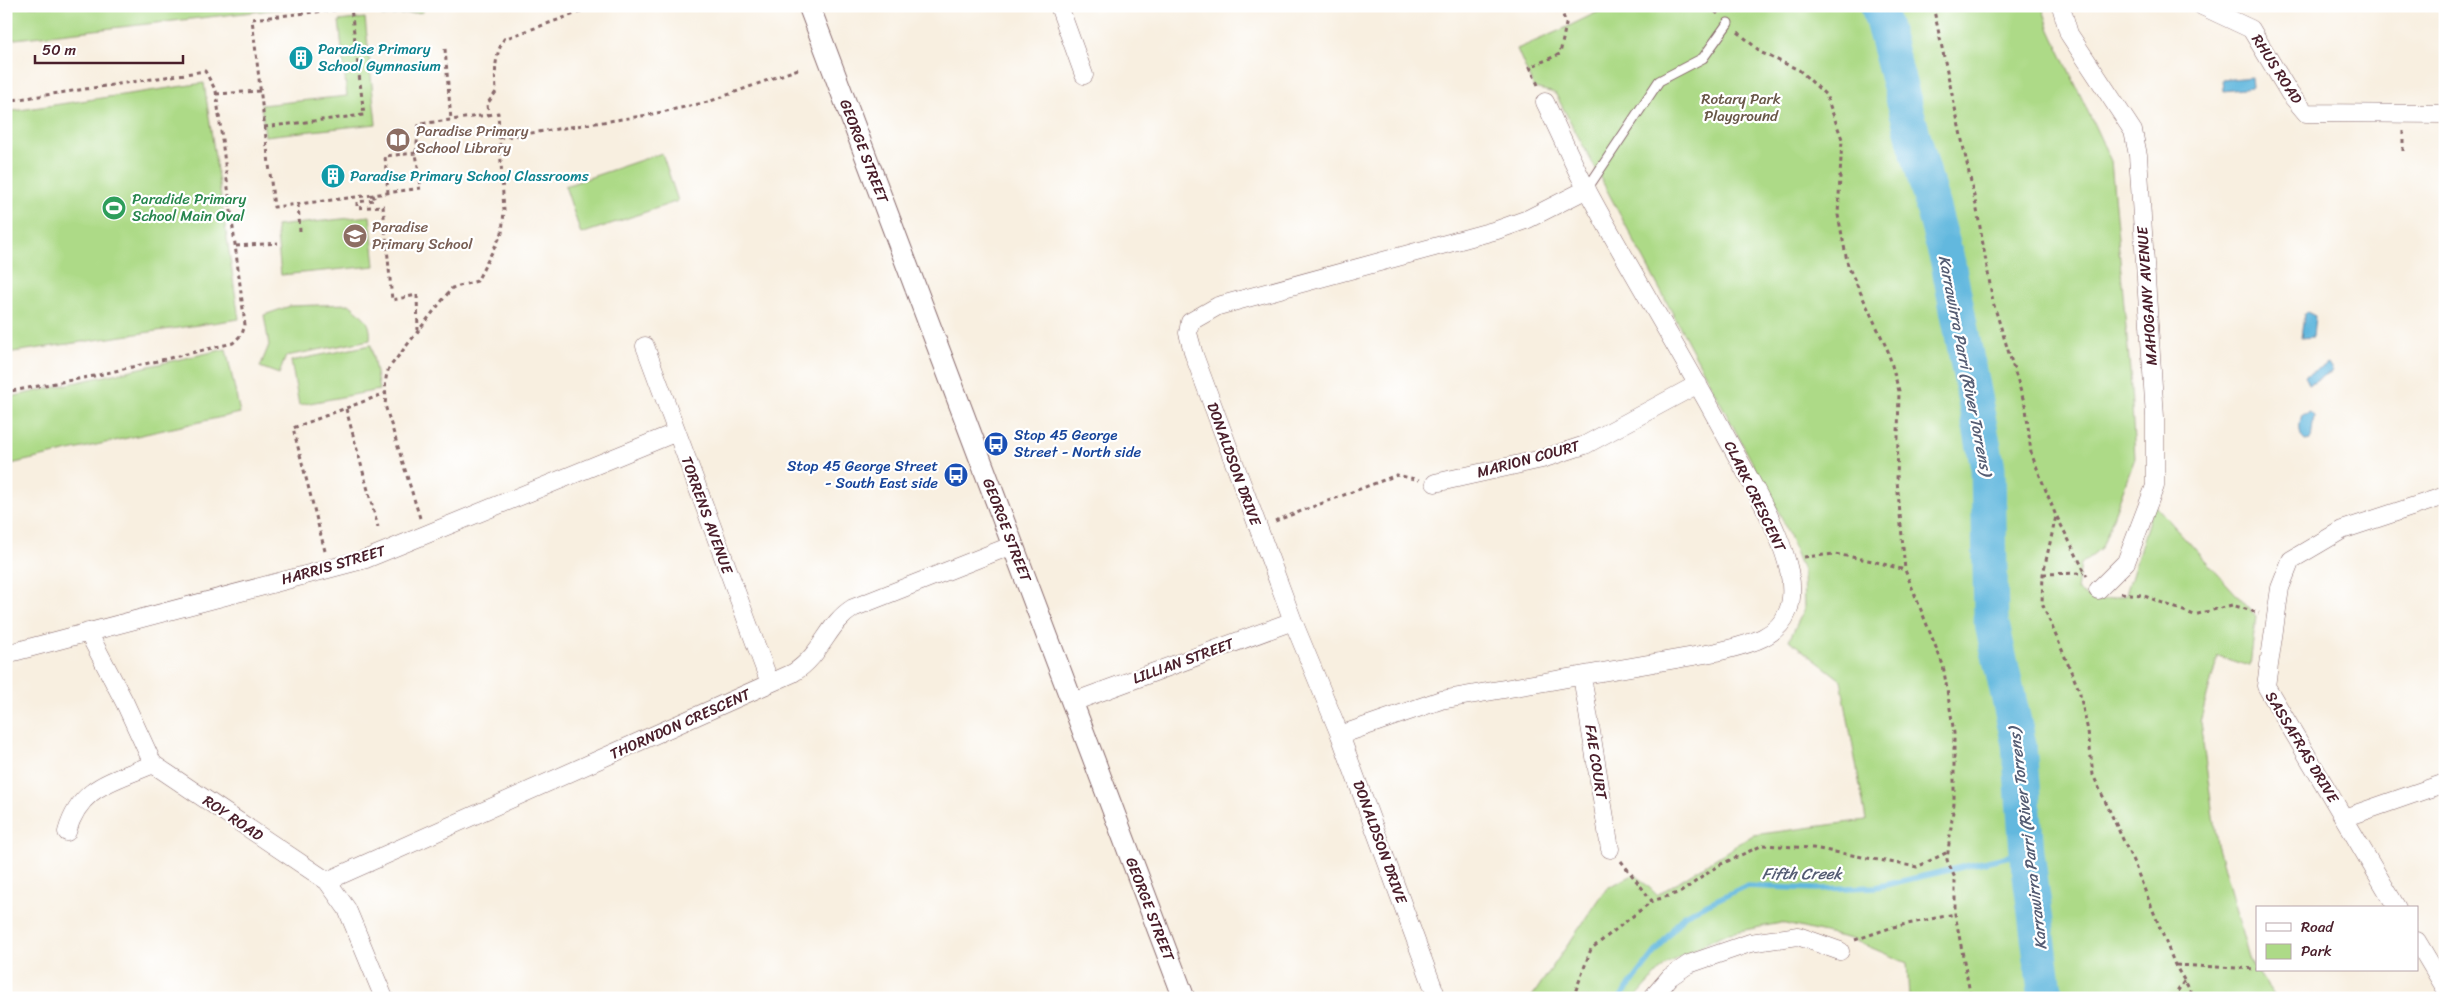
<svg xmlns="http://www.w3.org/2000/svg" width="2451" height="1004" font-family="Sriracha,sans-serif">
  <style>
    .green { fill: #adda87; stroke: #7c7c59 }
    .water { fill: #62b8de; stroke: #566c84 }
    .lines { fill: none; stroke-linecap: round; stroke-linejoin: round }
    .stream { stroke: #62b8de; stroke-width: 5.5 }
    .river { stroke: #62b8de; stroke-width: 35 }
    .service-casing { stroke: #87686a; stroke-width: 11 }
    .minor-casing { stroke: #87686a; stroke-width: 19 }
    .tertiary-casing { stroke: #87686a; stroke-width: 23 }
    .path { stroke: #87686a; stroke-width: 3; stroke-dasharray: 4 4; stroke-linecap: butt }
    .service { stroke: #fff; stroke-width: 9 }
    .minor { stroke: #fff; stroke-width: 18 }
    .tertiary { stroke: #fff; stroke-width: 21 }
    .labels { text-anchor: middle; stroke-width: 4.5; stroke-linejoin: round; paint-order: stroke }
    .culture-label { font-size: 15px; fill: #0d838f; stroke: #fff; text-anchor: start }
    .street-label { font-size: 15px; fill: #4a1f2b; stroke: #fff }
    .park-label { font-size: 15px; fill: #685747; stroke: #fff }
    .education-label { font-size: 15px; fill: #785e54; stroke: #fff; text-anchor: start }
    .leisure-label { font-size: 15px; fill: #27864d; stroke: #fff; text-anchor: start }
    .transit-label { font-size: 15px; fill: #164399; stroke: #fff; text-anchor: start }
    .water-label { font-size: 16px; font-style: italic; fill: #545c73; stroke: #fff }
  </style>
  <rect width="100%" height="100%" fill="#fff"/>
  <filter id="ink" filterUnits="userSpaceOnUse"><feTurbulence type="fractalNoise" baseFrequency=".02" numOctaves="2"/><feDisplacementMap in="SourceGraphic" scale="10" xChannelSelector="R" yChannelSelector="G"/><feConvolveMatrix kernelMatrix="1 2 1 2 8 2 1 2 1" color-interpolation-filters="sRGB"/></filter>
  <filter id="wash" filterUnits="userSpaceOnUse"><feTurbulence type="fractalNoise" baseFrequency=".0096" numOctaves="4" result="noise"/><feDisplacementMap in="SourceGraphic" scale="20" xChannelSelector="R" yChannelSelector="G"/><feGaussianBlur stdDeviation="1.12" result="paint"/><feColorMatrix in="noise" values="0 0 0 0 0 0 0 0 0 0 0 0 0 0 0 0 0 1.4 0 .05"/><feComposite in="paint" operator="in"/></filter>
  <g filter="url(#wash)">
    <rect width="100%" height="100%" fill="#f8efe0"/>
    <path class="green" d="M6,6h300l-300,34z
      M381,6h42v6l-41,4z
      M1610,6h432l8,24 61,131 19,210 5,87 -33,89 -21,17 -4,26 19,12 30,-8 28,-90 102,112 -6,50 -32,-10 -18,66 17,122 33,117 26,37h-367l-2,-35 -56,-24 -70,-16 -57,11 -58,30 -31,34h-104l76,-110 28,-14 22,21 96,-60 113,-15 -25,-140 -52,-40 15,-30 -1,-39 -21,-53 -227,-425 -21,-5 -17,-39 46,-20z
      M365,18l11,106 -111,12 -4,-31 86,-9 -8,-75z
      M204,83l35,236 -233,34v-241z
      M662,153l16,48 -97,33 -16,-48z
      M370,216l5,50 -94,9 -5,-49z
      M349,304c14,12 23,17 21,36l-84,16 -7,18 -19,-7 9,-22 -5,-30 26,-9z
      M371,345l8,45 -80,15 -8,-44z
      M226,349l14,64 -234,52v-67z"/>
    <path class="water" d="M2252,77l1,11 -30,3 -1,-11z
      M2307,312l8,4 -2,21 -12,1 3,-23z
      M2328,363l5,8 -24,13 -4,-8z
      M2310,412l4,4 -3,24 -6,1c-7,-5 -6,-19 -3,-26z"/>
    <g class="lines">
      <path class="stream" d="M1620,998l64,-83 62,-29 71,3 59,-2 151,-35"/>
      <path class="river" d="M1878,6l70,257 40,205 3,152 28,124 8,108 19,146"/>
    </g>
  </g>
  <g filter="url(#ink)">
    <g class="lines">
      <defs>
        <path id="service" d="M1587,189l72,-108 44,-23 25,-35"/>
        <path id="minor" d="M1059,6l25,69
          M2061,6l8,28 64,97 5,24 17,262v69l-29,76 -28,28
          M2202,6l49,23 39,65 16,19 139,1
          M645,346l125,337
          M1435,483l107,-24 43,-14 113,-61
          M88,632l37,71 28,61 174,117 20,28 37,89
          M6,654l360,-95 311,-127
          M1582,676l28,173
          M1073,702l220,-81
          M1340,735l101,-35 276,-48c27,-7 60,-12 71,-41 9,-24 -2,-55 -11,-77 -15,-37 -38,-72 -56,-107 -43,-80 -91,-157 -134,-237 -15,-28 -28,-59 -42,-88
          M2344,818l101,-35
          M67,832c13,-47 46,-50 86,-68
          M327,881l466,-208c30,-19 34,-49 60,-65l160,-63
          M2397,908l-131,-222 14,-98 11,-28 51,-30 103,-34
          M2417,941l28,47
          M1437,998l-97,-263 -47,-114 -99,-266 -6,-22 2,-11 28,-16 279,-76 31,-11 59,-30
          M1652,998l18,-21 19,-13 61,-21 48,-7 42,15"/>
        <path id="tertiary" d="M809,6l375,992"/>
      </defs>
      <use href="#service" class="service-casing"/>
      <use href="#minor" class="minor-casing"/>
      <use href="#tertiary" class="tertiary-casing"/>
      <path class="path" d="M1709,6l9,8
        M1933,6l44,204 16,92 33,106 5,45 25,63 -13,58 -1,29 37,87 9,41 5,44 40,86 42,104 20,33
        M1738,32l24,21 37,17 27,25 16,44 -4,76 10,51 40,85 11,40 -2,90 8,89 38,95 11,68v70l-7,57 8,18v36l16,84
        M445,49l6,71
        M1538,85l-8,-18 30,-13 6,-30 -6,-18
        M216,94l44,-3
        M6,101l199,-30 11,20 29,234 -3,9 -9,9 -139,33 -88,16
        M264,127l100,-12 -13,-107 -99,11 22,188 99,-12
        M2403,131v22
        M499,138l149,-23 60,-13 93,-34
        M388,193l-3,-37 31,-3
        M298,204l2,27
        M236,246l42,-3
        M418,331l-1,-36 -25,5 -9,-94 -26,2v-6l18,-2 -2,-5 48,-7 -5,-35 3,-29 69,-9 -1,-11 9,-12c-1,-19 -2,-36 8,-53l93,-33
        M346,409l32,118
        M2057,517l30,59
        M420,518l-35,-113c2,-15 -2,-23 4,-37l63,-80 25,-7 25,-48 2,-22 -6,-98 -10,2
        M1275,521l122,-46 22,5
        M325,551l-32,-123 93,-35
        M1804,557l31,-3 38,7 32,9
        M2043,574l41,-1
        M2121,593l21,2 52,20 38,-10 27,8
        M1621,861l31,40 29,-9 38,-27 44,-20 50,3 104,19 31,-15
        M1855,940l38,-13 62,-13
        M2176,965l81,4
        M1573,998l18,-49 61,-48
        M2173,998l12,-18"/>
      <use href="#service" class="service"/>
      <use href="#minor" class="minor"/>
      <use href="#tertiary" class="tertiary"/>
    </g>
  </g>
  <defs>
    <symbol id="building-disc" viewBox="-11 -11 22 22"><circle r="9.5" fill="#0f9aa8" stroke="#fff"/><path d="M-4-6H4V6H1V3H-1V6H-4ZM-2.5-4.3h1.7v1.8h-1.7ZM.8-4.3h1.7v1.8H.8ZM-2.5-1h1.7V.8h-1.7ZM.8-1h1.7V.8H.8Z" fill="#fff"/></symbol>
    <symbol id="library-disc" viewBox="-11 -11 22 22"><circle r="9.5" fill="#8d6e63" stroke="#fff"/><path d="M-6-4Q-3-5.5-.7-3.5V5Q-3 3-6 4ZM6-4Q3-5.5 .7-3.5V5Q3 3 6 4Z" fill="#fff"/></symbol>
    <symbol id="stadium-disc" viewBox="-11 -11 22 22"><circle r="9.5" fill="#2e9e5b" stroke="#fff"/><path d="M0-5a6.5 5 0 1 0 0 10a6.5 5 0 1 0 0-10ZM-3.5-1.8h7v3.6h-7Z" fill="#fff"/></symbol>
    <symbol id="school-disc" viewBox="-11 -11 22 22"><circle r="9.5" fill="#8d6e63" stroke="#fff"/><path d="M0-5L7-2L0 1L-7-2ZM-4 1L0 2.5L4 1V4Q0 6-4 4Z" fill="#fff"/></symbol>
    <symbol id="bus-disc" viewBox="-11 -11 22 22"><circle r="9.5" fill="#1a4fb4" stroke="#fff"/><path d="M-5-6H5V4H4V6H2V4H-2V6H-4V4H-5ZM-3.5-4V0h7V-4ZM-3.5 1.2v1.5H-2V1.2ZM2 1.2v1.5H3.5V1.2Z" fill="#fff"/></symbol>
  </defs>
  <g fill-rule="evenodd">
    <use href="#building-disc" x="287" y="44" width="28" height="28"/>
    <use href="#library-disc" x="384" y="126" width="28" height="28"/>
    <use href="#building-disc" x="319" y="162" width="28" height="28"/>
    <use href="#stadium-disc" x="100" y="194" width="28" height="28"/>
    <use href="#school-disc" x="341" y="222" width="28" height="28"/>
    <use href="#bus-disc" x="982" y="430" width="28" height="28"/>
    <use href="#bus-disc" x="942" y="461" width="28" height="28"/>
  </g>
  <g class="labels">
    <g class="culture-label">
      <text x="318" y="54">Paradise Primary<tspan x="318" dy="17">School Gymnasium</tspan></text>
      <text x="350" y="181">Paradise Primary School Classrooms</text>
    </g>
    <g class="street-label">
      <text transform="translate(2277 69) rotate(57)" y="5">RHUS ROAD</text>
      <text transform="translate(864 151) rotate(69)" y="5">GEORGE STREET</text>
      <text transform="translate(2147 296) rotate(-94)" y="5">MAHOGANY AVENUE</text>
      <text transform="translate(1528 459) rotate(-15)" y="5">MARION COURT</text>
      <text transform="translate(1234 464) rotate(70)" y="5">DONALDSON DRIVE</text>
      <text transform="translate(1755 496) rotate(64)" y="5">CLARK CRESCENT</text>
      <text transform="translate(707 515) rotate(70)" y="5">TORRENS AVENUE</text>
      <text transform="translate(1007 530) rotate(69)" y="5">GEORGE STREET</text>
      <text transform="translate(333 565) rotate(-16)" y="5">HARRIS STREET</text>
      <text transform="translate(1183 661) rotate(-20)" y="5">LILLIAN STREET</text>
      <text transform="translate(680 724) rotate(-24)" y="5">THORNDON CRESCENT</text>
      <text transform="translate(2302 747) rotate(59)" y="5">SASSAFRAS DRIVE</text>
      <text transform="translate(1596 762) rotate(81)" y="5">FAE COURT</text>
      <text transform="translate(233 818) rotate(34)" y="5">ROY ROAD</text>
      <text transform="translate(1380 842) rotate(70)" y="5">DONALDSON DRIVE</text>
      <text transform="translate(1150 909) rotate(69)" y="5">GEORGE STREET</text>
    </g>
    <g class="park-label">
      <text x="1741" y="104">Rotary Park<tspan x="1741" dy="17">Playground</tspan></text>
    </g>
    <g class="education-label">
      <text x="416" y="136">Paradise Primary<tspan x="416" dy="17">School Library</tspan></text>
      <text x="372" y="232">Paradise<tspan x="372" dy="17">Primary School</tspan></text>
    </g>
    <g class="leisure-label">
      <text x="132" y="204">Paradide Primary<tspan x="132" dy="17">School Main Oval</tspan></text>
    </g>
    <g class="transit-label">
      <text x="1014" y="440">Stop 45 George<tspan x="1014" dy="17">Street - North side</tspan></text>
      <text x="938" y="471" text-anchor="end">Stop 45 George Street<tspan x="938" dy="17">- South East side</tspan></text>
    </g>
    <g class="water-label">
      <text transform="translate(1966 365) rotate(79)" y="6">Karrawirra Parri (River Torrens)</text>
      <text transform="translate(2027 839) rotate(-97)" y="6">Karrawirra Parri (River Torrens)</text>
      <text x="1802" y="879">Fifth Creek</text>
    </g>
  </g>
  <rect width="2451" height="1004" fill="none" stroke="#fff" stroke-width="25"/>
  <rect x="2256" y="906" width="162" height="65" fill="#ffffff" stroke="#b7a5aa"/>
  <rect x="2266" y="923" width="25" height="8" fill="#ffffff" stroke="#b7a5aa"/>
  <text x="2301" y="932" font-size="15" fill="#4a1f2b">Road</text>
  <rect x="2266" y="944" width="25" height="15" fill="#adda87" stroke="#b7a5aa"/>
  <text x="2301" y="956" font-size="15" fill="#4a1f2b">Park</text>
  <path d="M35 55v8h148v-8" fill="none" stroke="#4a1f2b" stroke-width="2.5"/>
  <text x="42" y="55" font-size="15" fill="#4a1f2b" stroke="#ffffff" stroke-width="4" paint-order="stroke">50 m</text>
</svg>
